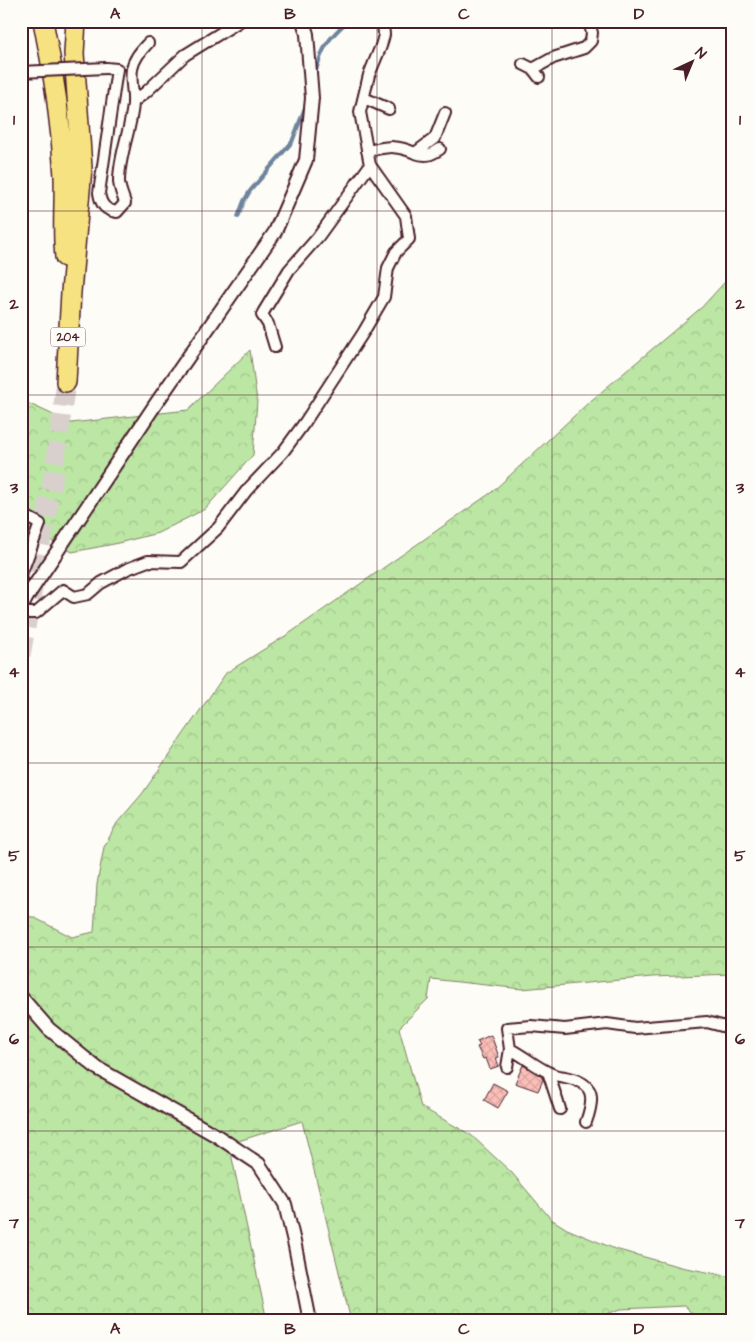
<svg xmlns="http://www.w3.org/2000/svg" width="754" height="1342" font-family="'Architects Daughter',sans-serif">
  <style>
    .forest { fill: url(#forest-crowns); stroke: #828267 }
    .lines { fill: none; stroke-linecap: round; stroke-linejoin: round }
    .stream { stroke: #6e849c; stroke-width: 4 }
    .building { fill: url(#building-cross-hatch); stroke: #4a1f2b }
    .motorway-tunnel { stroke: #d9d0ce; stroke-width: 19; stroke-dasharray: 19 9; stroke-linecap: butt }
    .minor-casing { stroke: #4a1f2b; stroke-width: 14 }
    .tertiary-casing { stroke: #4a1f2b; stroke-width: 16 }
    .motorway-casing { stroke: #4a1f2b; stroke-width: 22 }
    .minor { stroke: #fdfcf7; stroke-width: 10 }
    .tertiary { stroke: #fdfcf7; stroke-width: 12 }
    .motorway { stroke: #f7e281; stroke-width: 19 }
    .minor-bridge-casing { stroke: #4a1f2b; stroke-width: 14; stroke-linecap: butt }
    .minor-bridge { stroke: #fdfcf7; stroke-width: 10 }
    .grid { fill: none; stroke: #4a1f2b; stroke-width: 1; stroke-opacity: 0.55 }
    .labels { text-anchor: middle; stroke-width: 4; stroke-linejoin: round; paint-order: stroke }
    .shield { fill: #fdfcf7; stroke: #806168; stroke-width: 1 }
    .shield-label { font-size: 12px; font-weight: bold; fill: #4a1f2b }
    .neatline { fill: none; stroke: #4a1f2b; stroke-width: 2 }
    .grid-label { font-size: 16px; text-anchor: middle; font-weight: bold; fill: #4a1f2b }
  </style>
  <defs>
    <pattern id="forest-crowns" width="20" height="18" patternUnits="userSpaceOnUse" patternTransform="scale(1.25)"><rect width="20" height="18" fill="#bbe6a3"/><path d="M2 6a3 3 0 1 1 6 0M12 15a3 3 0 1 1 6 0" fill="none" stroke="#a2c58c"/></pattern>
    <pattern id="building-cross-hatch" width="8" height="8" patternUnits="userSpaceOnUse" patternTransform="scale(1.25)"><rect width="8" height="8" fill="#fbbfb8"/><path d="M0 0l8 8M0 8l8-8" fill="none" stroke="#d9a49e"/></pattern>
  </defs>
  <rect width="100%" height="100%" fill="#fdfcf7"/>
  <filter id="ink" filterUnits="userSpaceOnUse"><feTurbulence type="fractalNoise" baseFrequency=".02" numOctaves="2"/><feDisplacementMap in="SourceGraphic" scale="10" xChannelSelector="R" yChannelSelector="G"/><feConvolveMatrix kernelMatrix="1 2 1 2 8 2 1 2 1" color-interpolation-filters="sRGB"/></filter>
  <g filter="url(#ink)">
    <path class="forest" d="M733,273v701l-81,3 -130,12 -91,-10 -3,20 -29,29 22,79 50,28 41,38 39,46 16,10 48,20 66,18 52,10v44h-33l-16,-15 -63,3 -33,12h-237l-49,-200 -73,23 38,177h-246v-405l12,1 39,20 22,-5 3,-48 7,-37 13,-24 25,-29 84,-121 64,-40 202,-141 95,-88 115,-97z
      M250,350l7,51 -4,54 -48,54 -47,24 -44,11 -42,8 -51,-28v-124l50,23 117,-13z"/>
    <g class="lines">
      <path class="stream" d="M315,74c7,-26 13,-36 33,-53
        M238,217l6,-16 6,-10 42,-49 14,-37"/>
    </g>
    <path class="building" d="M491,1035l8,22 -3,1 3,8 -9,3 -4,-11 -3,1 -6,-12 3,-1 -3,-5z
      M523,1065l19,12 1,3 -5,11 -23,-8z
      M493,1083l15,8 -10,17 -14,-8z"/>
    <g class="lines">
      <path class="motorway-tunnel" d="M21,655l32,-177 13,-96"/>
      <defs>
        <path id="minor" d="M523,64l10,5 6,8
          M106,68l11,1 -18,124c2,12 6,17 18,19l8,-9c-2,-7 -6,-15 -6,-22 0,-26 12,-51 14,-77 1,-12 -3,-23 -1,-35 2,-11 9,-18 16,-26
          M533,69l20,-11 31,-10 7,-7 1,-8 -3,-12
          M364,98l25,11
          M133,102l13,-10 39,-37 55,-34
          M367,151c20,-4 29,-7 48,2l20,-15 10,-25
          M415,153c11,4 16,2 25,-4
          M275,347l-7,-23 -6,-9 2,-4 25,-41 29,-33 52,-72
          M21,510l6,7 13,7 -18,48 -1,8
          M21,613h15l27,-23 11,7 14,-3 13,-11 26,-14 21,-8 33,1 37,-34 29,-38 36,-38 22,-30 58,-89 21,-36 4,-29 8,-16 13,-13 -3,-23 -36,-51 -10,-53 9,-37 12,-29 3,-11 -1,-14
          M510,1049c14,7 26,18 40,24 5,3 10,3 15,4 30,6 30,20 21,45
          M507,1067l3,-18 -3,-21 24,-2 34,3 42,-5 28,4 72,-6 26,7
          M548,1072l12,37"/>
        <path id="tertiary" d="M21,608l7,-13 129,-193 118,-170 31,-72 6,-62 -5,-64 -4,-13
          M21,997l28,32 48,39 120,68 42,28 26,40 10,42 15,75"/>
        <path id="motorway" d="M43,21c11,52 18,103 21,155 1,27 -2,54 1,81
          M66,382l5,-90 11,-124 -8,-115 2,-32"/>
      </defs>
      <use href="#minor" class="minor-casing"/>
      <use href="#tertiary" class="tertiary-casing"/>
      <use href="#motorway" class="motorway-casing"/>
      <use href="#minor" class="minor"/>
      <use href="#tertiary" class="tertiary"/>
      <use href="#motorway" class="motorway"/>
      <defs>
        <path id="minor-bridge" d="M21,72l85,-4"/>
      </defs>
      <use href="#minor-bridge" class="minor-bridge-casing"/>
      <use href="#minor-bridge" class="minor-bridge"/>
    </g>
  </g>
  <path class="grid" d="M202,21v1300M377,21v1300M552,21v1300M21,211h712M21,395h712M21,579h712M21,763h712M21,947h712M21,1131h712"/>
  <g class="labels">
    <rect class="shield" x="50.5" y="327.5" width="35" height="19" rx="4"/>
    <g class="shield-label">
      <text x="68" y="341">204</text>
    </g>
  </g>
  <rect width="754" height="1342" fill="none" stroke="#fdfcf7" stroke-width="55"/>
  <g transform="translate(692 62) rotate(44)" stroke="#fdfcf7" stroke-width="4" paint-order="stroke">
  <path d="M0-4L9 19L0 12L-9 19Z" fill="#4a1f2b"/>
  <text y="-8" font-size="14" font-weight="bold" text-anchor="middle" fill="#4a1f2b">N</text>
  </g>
  <rect x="28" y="28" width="698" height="1286" class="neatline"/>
  <g class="grid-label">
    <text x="115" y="19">A</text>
    <text x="290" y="19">B</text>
    <text x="464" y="19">C</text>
    <text x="639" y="19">D</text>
    <text x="14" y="125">1</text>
    <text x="740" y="125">1</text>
    <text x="14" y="309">2</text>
    <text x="740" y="309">2</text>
    <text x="14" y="493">3</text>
    <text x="740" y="493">3</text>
    <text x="14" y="677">4</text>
    <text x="740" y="677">4</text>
    <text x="14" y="861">5</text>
    <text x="740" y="861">5</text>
    <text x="14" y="1044">6</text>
    <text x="740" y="1044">6</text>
    <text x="14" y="1228">7</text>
    <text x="740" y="1228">7</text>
    <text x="115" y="1334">A</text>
    <text x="290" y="1334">B</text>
    <text x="464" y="1334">C</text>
    <text x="639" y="1334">D</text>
  </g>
</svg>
